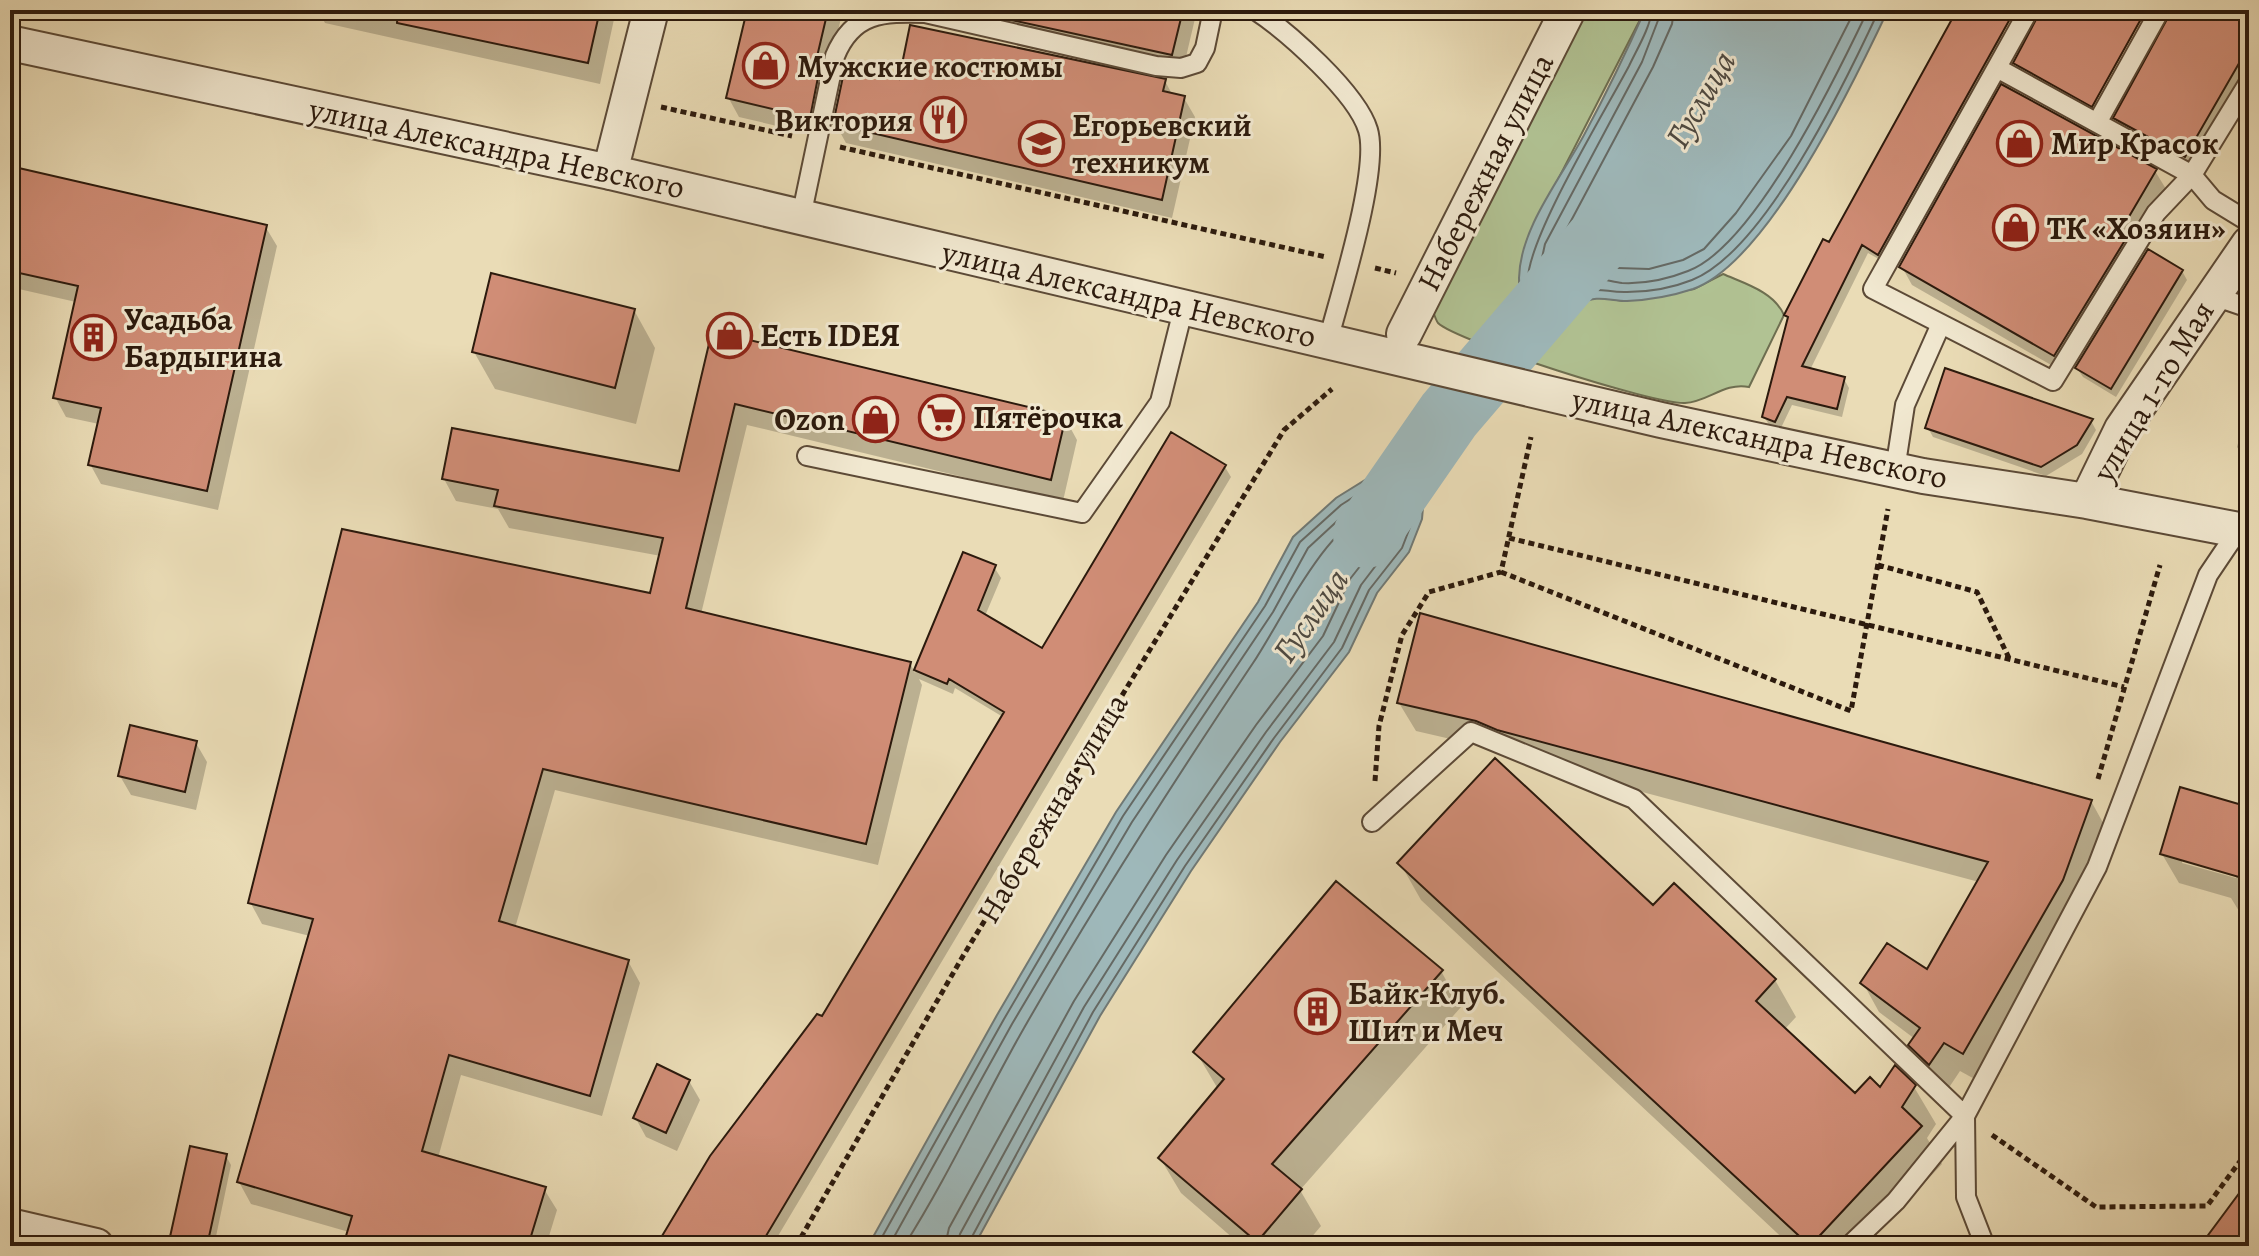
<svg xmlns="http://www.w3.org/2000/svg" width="2259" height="1256" font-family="Alegreya,serif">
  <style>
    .green { fill: #b1c293; stroke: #6e6e50; stroke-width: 2 }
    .water { fill: #9eb8ba; stroke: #707975; stroke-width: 2 }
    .shadow { fill: #0003; fill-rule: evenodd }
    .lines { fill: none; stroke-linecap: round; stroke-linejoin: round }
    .shore { stroke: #656964; stroke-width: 2 }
    .river { stroke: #9eb8ba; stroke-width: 66 }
    .building { fill: #d08d76; stroke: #2c1a0d; stroke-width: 2 }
    .lane-casing { stroke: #5c4a37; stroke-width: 22 }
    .street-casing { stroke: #5c4a37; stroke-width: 38 }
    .path { stroke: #2c1a0d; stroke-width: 5; stroke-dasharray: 6 4; stroke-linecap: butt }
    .lane { stroke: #f1e8d0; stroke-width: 18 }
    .street { stroke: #f1e8d0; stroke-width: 34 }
    .labels { text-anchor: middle; stroke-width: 6; stroke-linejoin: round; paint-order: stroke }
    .poi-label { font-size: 32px; font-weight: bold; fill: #2c1a0d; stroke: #f1e8d0; text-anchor: start }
    .street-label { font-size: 32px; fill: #2c1a0d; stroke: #f1e8d0 }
    .water-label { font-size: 34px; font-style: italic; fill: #4e4941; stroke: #f1e8d0 }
  </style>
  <rect width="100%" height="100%" fill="#eadcb6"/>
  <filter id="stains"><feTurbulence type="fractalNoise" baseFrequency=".0025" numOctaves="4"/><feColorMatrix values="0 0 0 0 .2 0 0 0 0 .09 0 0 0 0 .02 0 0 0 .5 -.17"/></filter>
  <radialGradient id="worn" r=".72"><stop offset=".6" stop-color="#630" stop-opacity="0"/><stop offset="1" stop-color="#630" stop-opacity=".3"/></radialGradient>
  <path class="green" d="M1582,10h63l-117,228 -9,44 21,29 14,4 10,-1 28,-18 31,5 71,-12 29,-15c23,10 51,18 61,41l-35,72c-25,-5 -41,15 -64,16 -29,2 -229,-62 -247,-80 -3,-4 -5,-13 -7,-17z"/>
  <path class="water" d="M1645,10h243c-34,72 -120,252 -195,279 -21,7 -44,11 -66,12 -18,0 -30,-7 -46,3 -26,15 -62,11 -62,-26 1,-50 42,-100 65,-143 22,-41 42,-82 61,-125z
    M1427,460l-5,59 -13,33 -32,41 -28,59 -69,90 -89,129 -91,145 -126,230h-106l129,-231 119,-203 142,-210 35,-65 43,-39 50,-31z"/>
  <path class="shadow" d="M318,10h298l-16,74 -275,-61z
    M749,10h94l-16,66 -7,60 -81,-19 -11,-20z
    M972,10h225l-15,64 -199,-44z
    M1959,10h48l-4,21 5,9 -124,222 -16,-9 -58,117 34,9 5,9 -7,29 -50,-12 -12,25 -10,-4 -6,-9 25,-96 -3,-6 44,-70z
    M2060,10h87l-51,89 5,9 -3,6 -77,-42 -6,-9z
    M2201,10h48v53l-59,102 -69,-38 -5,-9z
    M965,37l200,44 8,15 11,2 11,19 -23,101 -326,-75 -11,-20 128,-76z
    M10,168l255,58 12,20 -59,264 -117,-26 -11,-20 9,-40 -33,-7 -11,-20 21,-95 -66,-15z
    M2155,171l11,18 -101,184 -153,-88 -10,-18z
    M2182,271l5,9 -71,117 -33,-20 -6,-9z
    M634,310l21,38 -19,76 -141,-35 -21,-37z
    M714,333l351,85 12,22 -14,61 -316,-76 -46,189 209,49 5,10 49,-119 30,13 7,11 -16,38 57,35 129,-216 54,32 6,10 -459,769h-113l164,-228 180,-301 -48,-29 -2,6 -34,-15 3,6 -44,180 -323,-75 -40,138 113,33 12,22 -38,133 -141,-41 -23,83 106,31 13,21 -11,36h-201l4,-14 -98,-28 -12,-22 71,-246 -48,-12 -12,-22 401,-307 10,-39 -152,-28 -11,-19 -42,-8 -12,-22 236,-6z
    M2249,402v56l-6,-2 -6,-9z
    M2091,421l5,9 -14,24 -36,22 -113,-39 -5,-9z
    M10,528l6,10 -6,24z
    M1399,703l692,98 16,29 -127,252 -20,-11 -14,21 -19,-18 -16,-29 4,-6 -36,-27 -16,-29 65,-12 51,-89 -464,-124 -21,-9 -78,-18z
    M196,743l11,19 -11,48 -65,-15 -11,-19z
    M2249,809v109l-7,-2 -11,-18 -52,-15 -17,-29zM2182,858l55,16 -1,4 -54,-15z
    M1400,863l375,117 21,37 -12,13 71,66 59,-9 22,37 -9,14 15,26 -76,82h-75l-370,-346z
    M1441,971l20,36 -161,183 21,36 -17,20h-62l-61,-53 -21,-35 58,-69 -22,-37z
    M689,1081l11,19 -23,51 -31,-14 -11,-20z
    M226,1156l5,9 -17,81h-45z"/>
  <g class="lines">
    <path class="shore" d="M1652,10c-2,18 -15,39 -23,56 -22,42 -106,179 -101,218 3,26 31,23 47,13 22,-13 29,-4 52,-5 22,0 45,-4 65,-12 73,-29 154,-199 187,-270
      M1662,10l-20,52 -97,182 -8,37c9,30 33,4 49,-1 11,-4 25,2 36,3 21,1 46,-4 66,-12 67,-25 149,-196 180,-261
      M1674,10l-2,14 -19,43 -97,182 -6,28 4,6 32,-16 63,2 34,-9 21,-11 32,-36 55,-77 64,-126
      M877,1246l127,-227 119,-203 142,-210 35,-64 41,-37 47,-30 28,-4 -2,46 -12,31 -33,42 -27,58 -68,90 -89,128 -92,146 -126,234
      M889,1246l123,-222 120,-202 141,-210 35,-64 39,-36 45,-28 13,-1v32l-12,28 -32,42 -27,57 -68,90 -89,128 -93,147 -124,227 -3,12
      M904,1246c44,-69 79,-146 120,-218 72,-126 148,-244 229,-365 32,-48 77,-150 138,-162l2,11 -10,25 -33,42 -27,57 -67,89 -90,130 -92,146 -125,227 -4,18"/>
    <path class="river" d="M1366,535l83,-120 148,-173"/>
  </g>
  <path class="building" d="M398,10h202l-12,53 -191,-40z
    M747,10h81l-12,51 5,1 -11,56 -84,-20z
    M966,10h217l-11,45z
    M1957,10h58l-137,245 -16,-10 -60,121 43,11 -8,32 -50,-12 -12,25 -13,-5 26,-100 -4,-2 39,-76 6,3z
    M2041,10h105l-54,97 -79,-44z
    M2172,10h77v36l-64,111 -72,-39z
    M910,25l256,54 -3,12 22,5 -23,104 -329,-76 12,-57 54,12z
    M2001,84l156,85 -37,63 7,5 -73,119 -155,-89z
    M10,166l257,59 -60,266 -119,-26 13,-57 -48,-10 25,-112 -68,-15z
    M2148,249l35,21 -72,119 -36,-21z
    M491,273l144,36 -20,79 -143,-36z
    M712,331l354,85 -15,64 -316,-76 -49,204 225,54 -45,182 -323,-75 -44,152 130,39 -39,136 -141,-41 -27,96 124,36 -18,59h-185l9,-30 -115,-34 76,-263 -65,-16 94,-374 308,64 13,-55 -169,-32 4,-16 -56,-11 10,-51 227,43z
    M1945,368l148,51 -16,26 -36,22 -116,-39z
    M1171,432l55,33 -466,781h-104l54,-90 107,-142 5,2 182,-304 -55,-33 -2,5 -33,-14 49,-118 33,13 -18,45 64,38z
    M1420,613l672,187 -29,80 -100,174 -19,-11 -15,22 -21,-20 12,-17 -60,-45 27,-40 40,26 61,-107 -491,-132 -21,-9 -79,-18z
    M130,725l67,16 -12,51 -67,-16z
    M1495,758l158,147 21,-22 102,96 -20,22 99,92 15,-16 10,10 15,-22 21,20 -14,22 20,19 -112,120 -413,-383z
    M2180,787l69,20v73l-89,-26z
    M1336,881l107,89 -171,194 30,25 -45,53 -99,-84 66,-79 -31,-27z
    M657,1064l33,16 -24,53 -33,-15z
    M190,1146l37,8 -20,92h-39z
    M2249,1180v66h-49z"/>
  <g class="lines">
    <defs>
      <path id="lane" d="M1255,10c32,21 102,83 113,120 12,40 -28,165 -40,211
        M1997,68l195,107 -36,38 -103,168 -180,-92 156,-279
        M2249,82l-57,93 21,25 36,22
        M2098,121l62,-111
        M801,217l34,-161c18,-44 48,-44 90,-43l231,53 25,2 16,-5 8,-15 8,-38
        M2211,295l38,13
        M807,456l275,57 78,-111 24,-96
        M1895,470l10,-65 36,-81
        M1372,822l99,-90 163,67 331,317 1,81 19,49
        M1849,1246l47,-45 69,-85 132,-249 111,-292 31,-46"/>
      <path id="street" d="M10,43l600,129 1051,248 262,56 164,25 162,31
        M610,172l41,-162
        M1404,334l164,-324
        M2087,501l35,-72 127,-185
        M10,1226l86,20"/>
    </defs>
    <use href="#lane" class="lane-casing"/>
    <use href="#street" class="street-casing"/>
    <path class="path" d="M661,107l131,29
      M840,147l486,110
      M1375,268l21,5
      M1509,538l615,149
      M1878,565l99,27 33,68
      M1501,572l350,139 37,-202
      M2098,779l62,-214
      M1375,781l4,-55 23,-91 27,-43 72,-20 30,-135
      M1992,1135l104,72 111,-1 42,-57
      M796,1246l167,-290 321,-526 48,-41"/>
    <use href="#lane" class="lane"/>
    <use href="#street" class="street"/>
  </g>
  <defs>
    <symbol id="shop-ring" viewBox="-11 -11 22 22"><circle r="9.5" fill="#f1e8d0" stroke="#8f2418" stroke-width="1.5"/><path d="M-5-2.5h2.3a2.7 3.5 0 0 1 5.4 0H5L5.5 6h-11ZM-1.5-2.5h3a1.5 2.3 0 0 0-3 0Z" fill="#8f2418"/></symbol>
    <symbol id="restaurant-ring" viewBox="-11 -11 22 22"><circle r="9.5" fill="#f1e8d0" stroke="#8f2418" stroke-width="1.5"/><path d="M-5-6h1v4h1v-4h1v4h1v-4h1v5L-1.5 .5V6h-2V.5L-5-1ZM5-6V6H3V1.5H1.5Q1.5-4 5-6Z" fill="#8f2418"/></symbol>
    <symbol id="university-ring" viewBox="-11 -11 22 22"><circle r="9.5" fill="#f1e8d0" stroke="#8f2418" stroke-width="1.5"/><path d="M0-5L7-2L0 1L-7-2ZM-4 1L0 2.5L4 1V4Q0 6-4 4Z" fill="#8f2418"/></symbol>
    <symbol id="building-ring" viewBox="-11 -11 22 22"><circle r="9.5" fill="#f1e8d0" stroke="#8f2418" stroke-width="1.5"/><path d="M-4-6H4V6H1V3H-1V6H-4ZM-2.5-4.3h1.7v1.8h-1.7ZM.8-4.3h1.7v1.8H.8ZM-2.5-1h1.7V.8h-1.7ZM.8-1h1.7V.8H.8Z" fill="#8f2418"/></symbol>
    <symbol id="supermarket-ring" viewBox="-11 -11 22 22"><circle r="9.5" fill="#f1e8d0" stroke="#8f2418" stroke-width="1.5"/><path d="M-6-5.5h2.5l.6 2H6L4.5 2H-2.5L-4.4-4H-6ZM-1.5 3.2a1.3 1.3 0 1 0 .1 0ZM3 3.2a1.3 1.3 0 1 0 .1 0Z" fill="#8f2418"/></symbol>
  </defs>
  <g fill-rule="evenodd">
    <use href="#shop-ring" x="740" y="40" width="51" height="51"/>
    <use href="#restaurant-ring" x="918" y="94" width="51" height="51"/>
    <use href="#university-ring" x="1016" y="118" width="51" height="51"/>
    <use href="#shop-ring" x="1994" y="118" width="51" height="51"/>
    <use href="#shop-ring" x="1990" y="202" width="51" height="51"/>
    <use href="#shop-ring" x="704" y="310" width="51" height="51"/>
    <use href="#building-ring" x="68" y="312" width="51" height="51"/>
    <use href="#supermarket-ring" x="916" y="392" width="51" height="51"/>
    <use href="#shop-ring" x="850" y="394" width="51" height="51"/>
    <use href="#building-ring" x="1292" y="986" width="51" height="51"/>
  </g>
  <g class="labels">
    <g class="poi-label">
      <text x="797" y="77">Мужские костюмы</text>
      <text x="913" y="131" text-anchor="end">Виктория</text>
      <text x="1072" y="136">Егорьевский<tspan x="1072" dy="37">техникум</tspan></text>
      <text x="2051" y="154">Мир Красок</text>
      <text x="2047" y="239">ТК «Хозяин»</text>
      <text x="124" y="330">Усадьба<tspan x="124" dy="37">Бардыгина</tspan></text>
      <text x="760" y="346">Есть IDЕЯ</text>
      <text x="973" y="428">Пятёрочка</text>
      <text x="845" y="430" text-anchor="end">Ozon</text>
      <text x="1348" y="1004">Байк-Клуб.<tspan x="1348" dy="37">Шит и Меч</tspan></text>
    </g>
    <g class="street-label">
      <text transform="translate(497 148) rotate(12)" y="11">улица Александра Невского</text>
      <text transform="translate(1485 172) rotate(-63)" y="11">Набережная улица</text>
      <text transform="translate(1129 294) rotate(13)" y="11">улица Александра Невского</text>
      <text transform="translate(2153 391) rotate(-59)" y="11">улица 1-го Мая</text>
      <text transform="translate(1760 438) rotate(12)" y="11">улица Александра Невского</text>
      <text transform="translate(1052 808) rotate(-59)" y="11">Набережная улица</text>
    </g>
    <g class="water-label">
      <text transform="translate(1700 99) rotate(-60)" y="12">Гуслица</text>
      <text transform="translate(1310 615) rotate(-55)" y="12">Гуслица</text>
    </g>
  </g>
  <rect width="2259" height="1256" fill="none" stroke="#eadcb6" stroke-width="40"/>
  <rect x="12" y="12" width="2235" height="1232" fill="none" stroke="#2c1a0d" stroke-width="4"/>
  <rect x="20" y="20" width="2219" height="1216" fill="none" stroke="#2c1a0d" stroke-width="2"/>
  <rect width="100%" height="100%" filter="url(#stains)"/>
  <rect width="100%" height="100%" fill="url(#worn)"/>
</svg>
